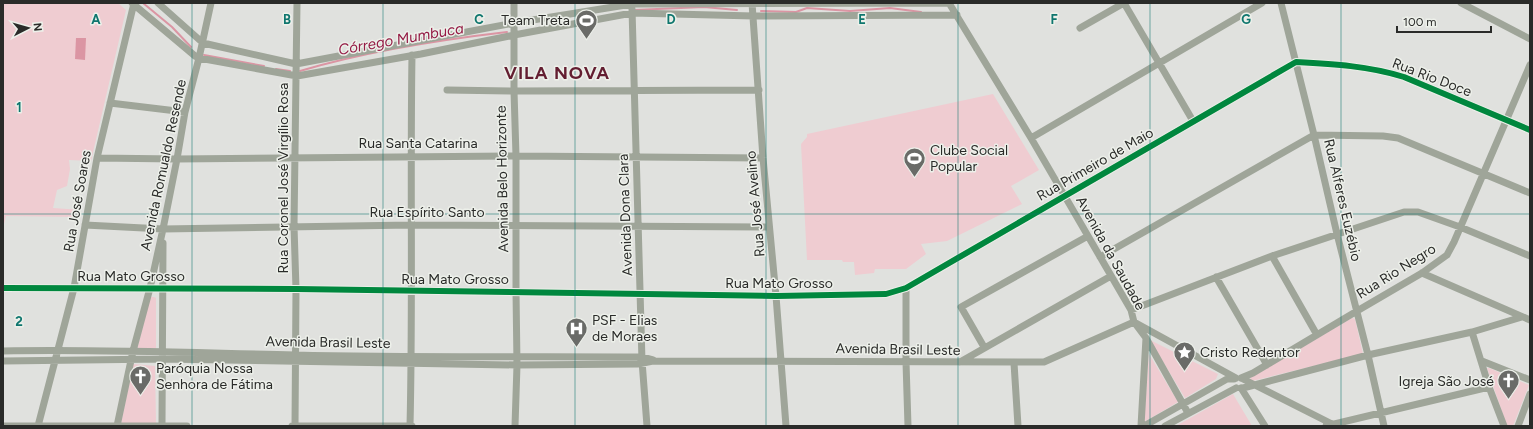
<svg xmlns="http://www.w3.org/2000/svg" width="1533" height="429" font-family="Figtree,sans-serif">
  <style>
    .green { fill: #efccd1 }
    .water { fill: #db95a3 }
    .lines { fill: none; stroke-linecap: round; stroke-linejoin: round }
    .stream { stroke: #db95a3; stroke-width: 2 }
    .minor { stroke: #9fa599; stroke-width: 7 }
    .cycleway-casing { stroke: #edf0ea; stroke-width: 8 }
    .cycleway { stroke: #00873e; stroke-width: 6 }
    .grid { fill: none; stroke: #0f766e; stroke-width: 1; stroke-opacity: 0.55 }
    .labels { text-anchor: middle; stroke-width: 3; stroke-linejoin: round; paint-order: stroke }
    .poi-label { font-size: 14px; fill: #2a2b29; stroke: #edf0ea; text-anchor: start }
    .street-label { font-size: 14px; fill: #2a2b29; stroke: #edf0ea }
    .water-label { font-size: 15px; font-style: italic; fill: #941a44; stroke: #edf0ea }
    .district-label { font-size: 18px; font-weight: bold; letter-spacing: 1px; fill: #631e31; stroke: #edf0ea }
    .grid-label { font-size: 13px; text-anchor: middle; font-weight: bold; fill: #0f766e; stroke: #edf0ea; stroke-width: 3; stroke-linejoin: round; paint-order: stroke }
  </style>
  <rect width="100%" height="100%" fill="#e0e1de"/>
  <path class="green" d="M3,3h115l8,7 -35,151 -22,-1 1,9 -3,17 -10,4 -4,18 28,2 -3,7 -72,-1 -3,12z
    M993,94l46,76 -28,16 11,18 -75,37 -26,3 5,10 -20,15h-31l-1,4 -19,2 -1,-13h-11l-1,-2h-35l-6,-116 6,-7v-3z
    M150,297h4l2,1v52h-19z
    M1352,318l3,1 8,35 -111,27 -2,-3z
    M1150,340l68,34 -2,5 -31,19z
    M1149,354l29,48 -34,20z
    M133,364l22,2 1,57 -35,1z
    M1487,368h2l40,17 -16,41h-6z
    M1233,394l19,32h-76z"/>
  <path class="water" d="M76,38h10l-1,22 -10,-1z"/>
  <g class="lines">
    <path class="stream" d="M143,3l29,24 19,20
      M634,10l70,-3 33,3
      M761,11l35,1 11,-4 43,3 40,-3 31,4
      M204,55l60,11
      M276,69l14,2
      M300,71c67,-20 138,-31 207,-39"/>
    <path class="minor" d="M132,3l63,53 4,2 98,18 124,-22 93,-19 118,-22 122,3 203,-1
      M158,3l45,40 93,21 218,-41 118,-19 318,-1
      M514,3v88l2,65v135l1,74 -2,61
      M752,3l11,155 13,138 10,130
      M949,3l82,135 100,172 3,12 12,16 42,75
      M1124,3l69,118
      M1281,3l33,132 23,99 31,121 16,71
      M1461,3l69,36
      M632,9l10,352 5,65
      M1080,28l44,-25
      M447,90l67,1 245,-1
      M110,103l75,9
      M1031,138l231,-135
      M97,158l80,1 339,-3 247,2
      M85,225l78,4 248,-4 358,2
      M1272,256l45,79
      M1100,257l214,-122 69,1 15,2 132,55
      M1422,273l108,47
      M1216,277l51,88
      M3,288l293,1 480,7 110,-2 20,-6 390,-226c37,2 73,4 108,15l126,53
      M906,288v74l2,64
      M1131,310l141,-54 132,-44h14l42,15 70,29
      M1472,332l17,55 15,39
      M984,347l-23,-40 127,-71
      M3,351c98,-2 195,2 292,4 116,3 232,1 347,2l11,3
      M3,361l160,-2 354,6 121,-1 15,-3 391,1 90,-40 102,56
      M1482,361l48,19
      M960,362l151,-86
      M1014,363l4,63
      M1241,378l12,-5 104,-62 65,-38 25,-18 7,-13 76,-177
      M1243,379l91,46
      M1241,388l24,38
      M1243,388l125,-33 104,-23 50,-15
      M3,426h184
      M38,426l36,-138 23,-130 37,-155
      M117,426l16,-75 17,-63 13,-59 14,-70 8,-47 14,-54 12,-55
      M162,426l1,-183
      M292,426h120
      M295,426l1,-137 -2,-63 3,-223
      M410,426c3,-124 0,-247 2,-371
      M1141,426l5,-88
      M1144,426l83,-47h7
      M1165,426l71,-38
      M1326,426l163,-39
      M1518,426l12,-32"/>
    <defs>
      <path id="cycleway" d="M3,288l293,1 480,7 110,-2 20,-6 390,-226c37,2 73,4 108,15l126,53"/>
    </defs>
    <use href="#cycleway" class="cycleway-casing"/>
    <use href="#cycleway" class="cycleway"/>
  </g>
  <path class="grid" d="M192,3v423M383,3v423M575,3v423M766,3v423M958,3v423M1150,3v423M1341,3v423M3,214h1527"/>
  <defs>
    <symbol id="stadium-pin" viewBox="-11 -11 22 30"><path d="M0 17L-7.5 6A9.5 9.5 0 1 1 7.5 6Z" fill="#6a6b68" stroke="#edf0ea"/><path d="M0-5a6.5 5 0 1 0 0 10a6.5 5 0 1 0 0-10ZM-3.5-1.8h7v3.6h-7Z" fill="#fff"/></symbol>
    <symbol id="hospital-pin" viewBox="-11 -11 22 30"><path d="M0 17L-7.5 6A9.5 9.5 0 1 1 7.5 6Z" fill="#6a6b68" stroke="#edf0ea"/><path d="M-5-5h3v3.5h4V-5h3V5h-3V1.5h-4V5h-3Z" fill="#fff"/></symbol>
    <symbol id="sight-pin" viewBox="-11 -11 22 30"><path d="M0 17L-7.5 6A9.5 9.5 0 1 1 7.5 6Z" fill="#6a6b68" stroke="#edf0ea"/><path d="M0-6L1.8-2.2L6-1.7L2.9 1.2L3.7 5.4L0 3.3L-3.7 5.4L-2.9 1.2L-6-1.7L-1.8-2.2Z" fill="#fff"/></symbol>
    <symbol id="church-pin" viewBox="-11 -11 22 30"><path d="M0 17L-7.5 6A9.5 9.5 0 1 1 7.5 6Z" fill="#6a6b68" stroke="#edf0ea"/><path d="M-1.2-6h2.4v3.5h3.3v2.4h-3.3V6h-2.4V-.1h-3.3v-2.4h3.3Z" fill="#fff"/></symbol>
  </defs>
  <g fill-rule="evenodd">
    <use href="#stadium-pin" x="574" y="8" width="25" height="34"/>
    <use href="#stadium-pin" x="902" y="146" width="25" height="34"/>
    <use href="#hospital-pin" x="564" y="316" width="25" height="34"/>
    <use href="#sight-pin" x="1172" y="340" width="25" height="34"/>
    <use href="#church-pin" x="128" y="364" width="25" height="34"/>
    <use href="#church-pin" x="1496" y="368" width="25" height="34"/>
  </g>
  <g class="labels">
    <g class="poi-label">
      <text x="570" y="25" text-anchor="end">Team Treta</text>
      <text x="930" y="155">Clube Social<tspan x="930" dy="16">Popular</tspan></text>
      <text x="592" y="325">PSF - Elias<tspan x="592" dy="16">de Moraes</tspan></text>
      <text x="1200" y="357">Cristo Redentor</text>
      <text x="156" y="373">Paróquia Nossa<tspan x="156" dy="16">Senhora de Fátima</tspan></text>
      <text x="1494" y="386" text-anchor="end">Igreja São José</text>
    </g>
    <g class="street-label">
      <text transform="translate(1432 77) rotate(21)" y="5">Rua Rio Doce</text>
      <text x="418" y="148">Rua Santa Catarina</text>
      <text transform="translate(1095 164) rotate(-30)" y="5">Rua Primeiro de Maio</text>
      <text transform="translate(163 165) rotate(-78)" y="5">Avenida Romualdo Resende</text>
      <text transform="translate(283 178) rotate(-90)" y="5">Rua Coronel José Virgílio Rosa</text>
      <text transform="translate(502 179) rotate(-91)" y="5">Avenida Belo Horizonte</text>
      <text transform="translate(1343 200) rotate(77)" y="5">Rua Alferes Euzébio</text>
      <text transform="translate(77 201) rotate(-80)" y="5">Rua José Soares</text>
      <text transform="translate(755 204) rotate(-95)" y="5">Rua José Avelino</text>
      <text x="427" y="217">Rua Espírito Santo</text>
      <text transform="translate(625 215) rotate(-92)" y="5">Avenida Dona Clara</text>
      <text transform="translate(1111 253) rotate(61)" y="5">Avenida da Saudade</text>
      <text transform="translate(1396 271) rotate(-32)" y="5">Rua Rio Negro</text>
      <text x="131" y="281">Rua Mato Grosso</text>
      <text x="455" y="284">Rua Mato Grosso</text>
      <text x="779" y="288">Rua Mato Grosso</text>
      <text transform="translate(328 342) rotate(1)" y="5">Avenida Brasil Leste</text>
      <text transform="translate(898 349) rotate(1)" y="5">Avenida Brasil Leste</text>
    </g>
    <g class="water-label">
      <text transform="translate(401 39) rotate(-10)" y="5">Córrego Mumbuca</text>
    </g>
    <g class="district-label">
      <text x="557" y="79">VILA NOVA</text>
    </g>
  </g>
  <g class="grid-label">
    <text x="96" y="24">A</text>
    <text x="287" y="24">B</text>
    <text x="479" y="24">C</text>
    <text x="671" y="24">D</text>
    <text x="862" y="24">E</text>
    <text x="1054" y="24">F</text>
    <text x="1246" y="24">G</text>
    <text x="19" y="112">1</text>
    <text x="19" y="326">2</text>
  </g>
  <rect width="1533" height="429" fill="none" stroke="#2a2b29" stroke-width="8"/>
  <g transform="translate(28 28) rotate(84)" stroke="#edf0ea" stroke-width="3" paint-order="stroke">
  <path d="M0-3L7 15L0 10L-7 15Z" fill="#2a2b29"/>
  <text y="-6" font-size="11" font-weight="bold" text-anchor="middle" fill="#2a2b29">N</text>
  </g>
  <path d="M1397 26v6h94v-6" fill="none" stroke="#2a2b29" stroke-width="2"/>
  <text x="1403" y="26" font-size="12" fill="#2a2b29" stroke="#edf0ea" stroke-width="3" paint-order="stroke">100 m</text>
</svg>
